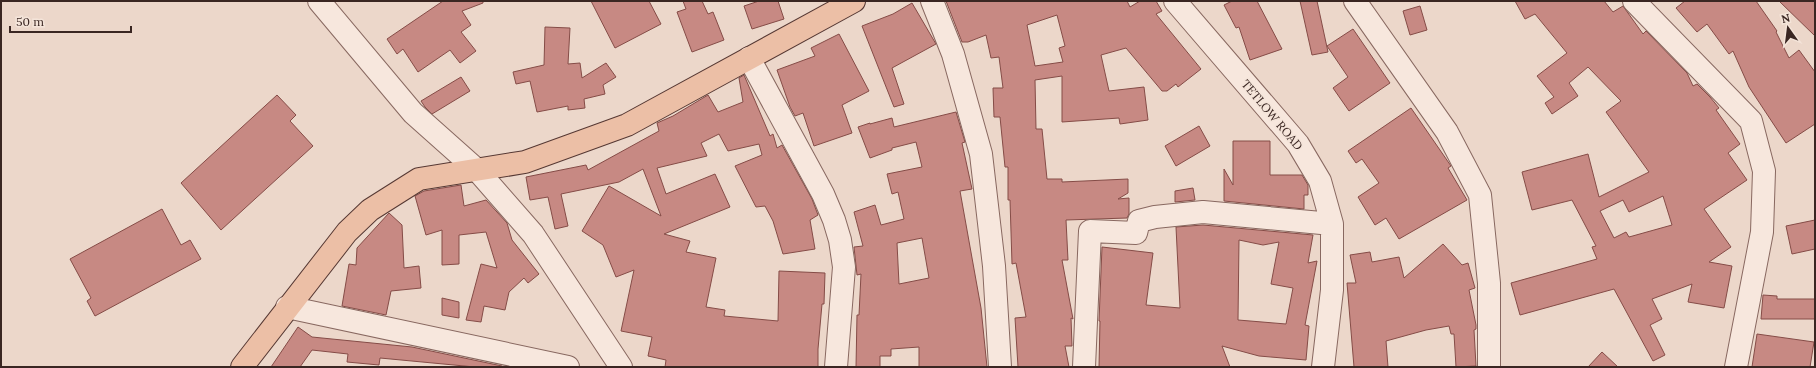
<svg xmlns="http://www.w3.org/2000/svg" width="1816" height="368" font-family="Lora,serif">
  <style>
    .building { fill: #c78983; stroke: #854c47; fill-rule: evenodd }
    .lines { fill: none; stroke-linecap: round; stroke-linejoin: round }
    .minor-casing { stroke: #886860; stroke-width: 24 }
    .major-casing { stroke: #563833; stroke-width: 24 }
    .minor { stroke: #f7e7dd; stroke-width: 22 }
    .major { stroke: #ecbfa6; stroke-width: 22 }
    .labels { text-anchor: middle; stroke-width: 3; stroke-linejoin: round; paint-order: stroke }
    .street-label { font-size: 12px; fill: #3a2622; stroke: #f4e4d9 }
  </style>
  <rect width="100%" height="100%" fill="#ecd7ca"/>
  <path class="building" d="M443,1h40v2l-21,8 9,14 -10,7 15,19 -16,12 -10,-13 -32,22 -15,-23 -6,5 -10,-15z
    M591,1h58l12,23 -46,24z
    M683,1h19l6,13 5,-2 11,28 -32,12 -15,-40 9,-3z
    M759,1h19l6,18 -32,10 -8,-23z
    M946,1h181l3,6 10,-6h16l6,10 -6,3 45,55 -23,18 -2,-3 -9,7h-5l-36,-43 -25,7 8,36 35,-4 4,33 -28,4 -1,-6 -57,4v-46l-27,4 1,49h6l5,50h15v3l66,-3v14l-10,6 11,-1v16l-2,4 -61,2 2,40h-6l11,59 -2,-1 1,28h-7l4,21h-51l-3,-49 11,-1 -10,-54 -4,1 -2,-64h-2v-33h-3l-5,-50h-6l-1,-29h10l-4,-31 -8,1 -5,-23 -18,7h-6zM1057,15l8,31 -6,2 4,14 -28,4 -8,-41z
    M1232,1h25l25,48 -32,11 -11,-33 -3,1 -12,-23z
    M1300,1h17l11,51 -16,3z
    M1515,1h89l9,11 10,-6 20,28 3,-3 41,42 6,13 4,-2 13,13 9,11 -3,2 24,34 -12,9 19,27 -43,29 27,38 -22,15 23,4 -8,42 -36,-6 4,-18 -40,15 10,20 -12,6 15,30 -12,6 -39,-72 -94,26 -9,-32 86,-24 -5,-12 4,-1 -24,-46 -40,10 -10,-38 66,-18 11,43 50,-25 -43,-60 15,-11 -33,-34 -19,16 9,13 -26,18 -7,-11 9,-6 -17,-21 30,-23 -32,-39 -10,5zM1663,196l9,29 -43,12 -3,-5 -12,6 -14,-27 23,-11 6,12z
    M1685,1h71l21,30 -1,1 13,26 10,-8 16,22v52l-29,19 -37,-56 -16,-36 -4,3 -22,-30 -10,8 -21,-24z
    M1779,1h36v35z
    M912,3l24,41 -44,24 12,36 -10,3 -32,-81 31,-12z
    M1420,6l7,24 -17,5 -7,-24z
    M545,27l25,1 -2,36 12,-1 2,15 24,-15 10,14 -13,8 2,9 -21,5 1,9 -17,2v-4l-31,6 -7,-31 -14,3 -3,-12 31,-7z
    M1353,29l37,54 -41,28 -16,-23 15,-11 -21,-31z
    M839,34l30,57 -27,14 10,28 -38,13 -11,-33 -8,3 -5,-9 -13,-37 38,-14 -4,-8z
    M744,75l26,61 3,-2 4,14 5,-3 30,54 6,16 -8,5 5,29 -32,5 -10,-33 -8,-15 -9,1 -21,-41 27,-11 -3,-11 -31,7 -9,-17 -18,9 6,13 -50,12 9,26 49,-20 15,33 -66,27 26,7 -4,11 30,6 -10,49 19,3 -1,6 54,5 1,-50 46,2 -1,31h-2l-4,45v18h-153l1,-7 -18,-4 4,-19 -31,-6 13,-61 -18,7 -13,-32 -21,-14 27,-45 52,30 -18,-47 -24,13 -58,12 7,32 -13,3 -7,-32 -18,3 -4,-23 60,-12 2,5 71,-39 -2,-8 16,-7 35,-21 10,17 25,-10 -4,-24z
    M461,77l9,14 -38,23 -7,-7 -4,-6z
    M277,95l19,20 -6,6 23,25 -92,84 -40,-47z
    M1411,108l40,58 -3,2 19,32 -68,39 -13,-21 -11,7 -17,-28 21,-14 -17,-24 -6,4 -8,-12z
    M956,112l9,30 -3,1 10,46 -12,2 21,117 6,59h-68v-20l-28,2v7h-11v11h-24l1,-52h2l2,-41 -4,1 -3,-28 9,-1 -9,-34 21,-7 6,20 23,-6 -6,-27 -6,2 -5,-20 35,-7 -6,-25 -24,6v2l-22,8 -12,-31 12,-4v1l22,-6 2,9zM922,238l7,40 -30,6 -2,-41z
    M1199,126l11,20 -34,20 -11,-20z
    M1233,141h37v34h32l6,10v10h-4v14l-80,-8v-32l9,16z
    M461,185l3,21 22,-6 21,23 5,17 27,34 -11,9 -4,-5 -15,14 -4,18 -21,-4 -3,16 -15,-2 15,-56 16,4 -11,-36 -27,3v29l-17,1v-35l-16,5 -11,-39 9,-5z
    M1193,188l2,12 -20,2v-11z
    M162,209l19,36 9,-5 11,19 -106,57 -8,-15 4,-3 -21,-39z
    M389,213l13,12 2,43 15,-2 2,22 -30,3 -5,24 -44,-9 7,-42 7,1 1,-17z
    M1815,220v29l-23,5 -6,-28z
    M1203,225l110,10 -5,28 9,-2 -12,64 4,1 -3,34 -47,-4 -37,-10 8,21h-131l1,-46h-1l3,-74 51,6 -7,52 34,3 -4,-81zM1239,240l24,5 16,-3 -8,42 22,4 -7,36 -48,-4z
    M1443,244l19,21 6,-2 7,25 -6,2 7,35v4l-2,1 2,36 -20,1 -2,-33h-3l-2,-8 -23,4 -40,11 2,26h-34l-7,-84h9l-6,-28 20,-3 2,10 27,-5 5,21z
    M1763,295l14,1v3h38v20h-54z
    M442,298l17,4v16l-17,-3z
    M298,327l14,10 100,10 90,19v1h-27l-95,-9 -1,7 -32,-3 1,-8 -36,-4 -12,17h-29z
    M1757,334l57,8 -4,25h-58z
    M1602,352l16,15h-30z"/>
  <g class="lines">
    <defs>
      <path id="minor" d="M319,1l94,112 64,57 56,64 88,133
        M932,1l21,53 28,100 13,112 6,101
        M1175,1l123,143 22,37 12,43v66l-9,77
        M1355,1l92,131 33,63 9,88v84
        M1634,1l117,120 13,50 -2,61 -26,135
        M749,58l74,136 11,26 6,20 4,27 -8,100
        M287,307l281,60
        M1084,367l6,-136 46,2 3,-12 16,-4 48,-5 129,12"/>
      <path id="major" d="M242,367l105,-135 23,-22 49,-31 106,-17 102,-37 227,-124"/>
    </defs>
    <use href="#minor" class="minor-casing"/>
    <use href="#major" class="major-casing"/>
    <use href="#minor" class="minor"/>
    <use href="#major" class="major"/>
  </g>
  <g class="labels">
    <g class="street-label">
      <text transform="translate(1272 115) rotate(50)" y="4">TETLOW ROAD</text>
    </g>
  </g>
  <rect width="1816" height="368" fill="none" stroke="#3a2622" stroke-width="4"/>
  <g transform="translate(1788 28) rotate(346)" stroke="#f4e4d9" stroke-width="3" paint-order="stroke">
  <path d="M0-3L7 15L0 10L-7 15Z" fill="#3a2622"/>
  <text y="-6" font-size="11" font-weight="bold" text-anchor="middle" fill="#3a2622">N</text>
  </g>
  <path d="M10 26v6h121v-6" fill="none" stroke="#3a2622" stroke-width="2"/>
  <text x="16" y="26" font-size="12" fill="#3a2622" stroke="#f4e4d9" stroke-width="3" paint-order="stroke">50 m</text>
</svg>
